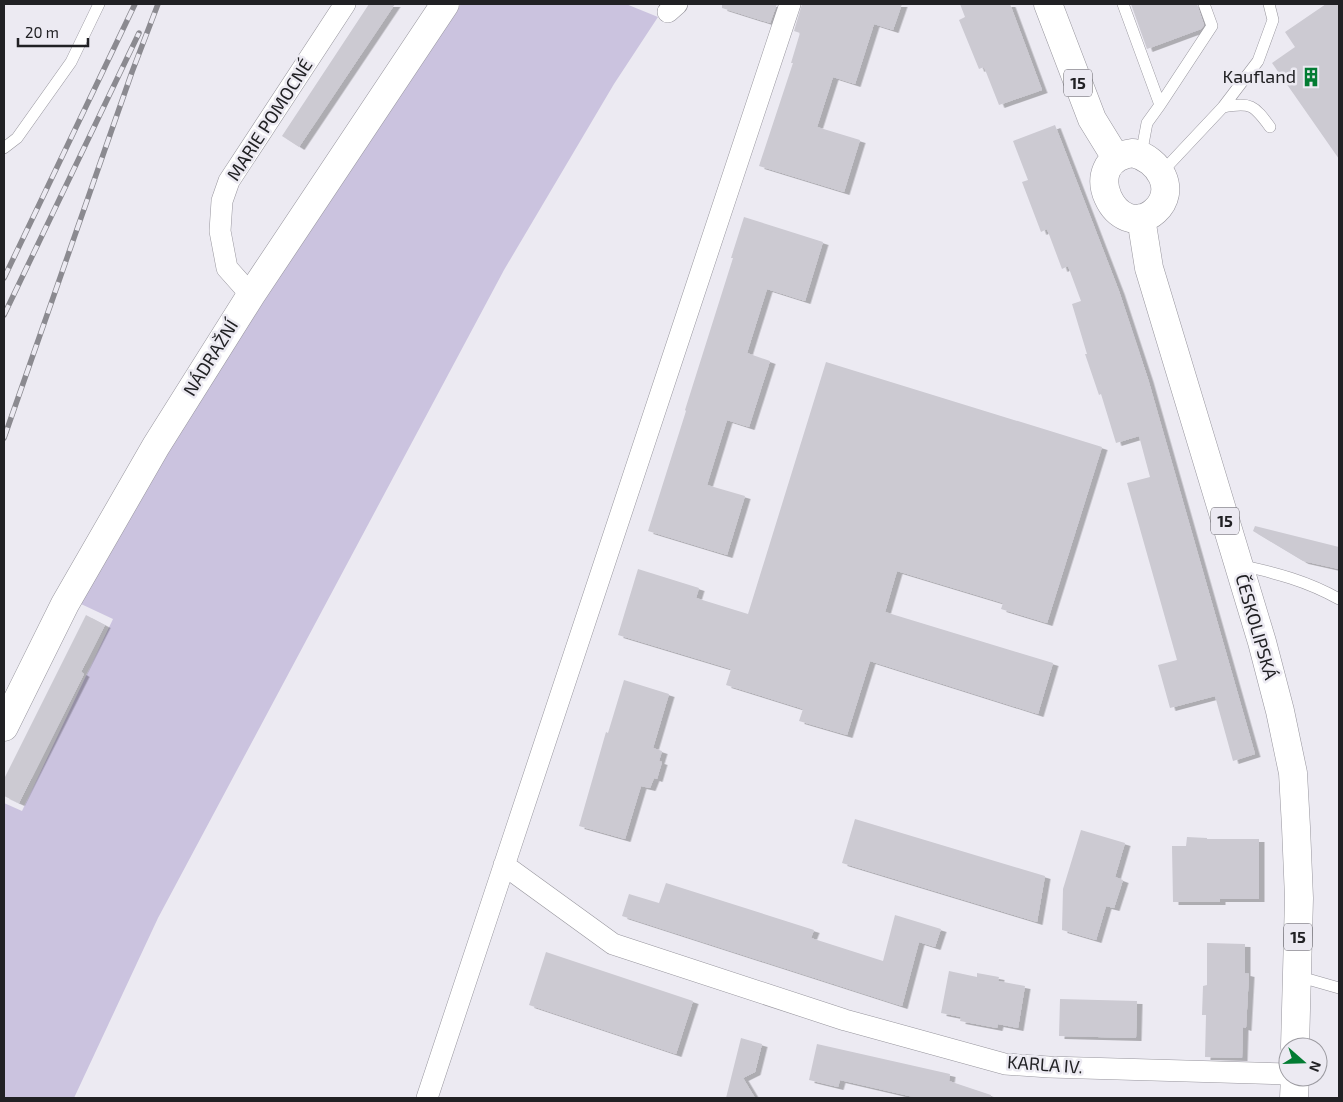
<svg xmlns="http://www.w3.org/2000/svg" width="1343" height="1102" font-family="'Exo 2',sans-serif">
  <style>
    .green { fill: #cbc3df }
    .building { fill: #cccad2; filter: url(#shadow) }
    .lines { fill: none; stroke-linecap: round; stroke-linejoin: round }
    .service-casing { stroke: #97959d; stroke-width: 12 }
    .minor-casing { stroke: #97959d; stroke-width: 22 }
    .secondary-casing { stroke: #97959d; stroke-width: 29 }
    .primary-casing { stroke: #97959d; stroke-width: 29 }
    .service { stroke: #fff; stroke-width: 11 }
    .minor { stroke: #fff; stroke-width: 21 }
    .secondary { stroke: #fff; stroke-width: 28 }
    .primary { stroke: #fff; stroke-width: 28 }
    .rail-casing { stroke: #8b8a90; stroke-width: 5.5 }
    .rail { stroke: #eceaf2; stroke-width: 4; stroke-dasharray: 11; stroke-linecap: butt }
    .labels { text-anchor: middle; stroke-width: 5; stroke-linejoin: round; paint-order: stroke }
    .shield { fill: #eceaf2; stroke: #5e5d62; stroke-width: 1 }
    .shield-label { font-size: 16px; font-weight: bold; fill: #212124 }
    .poi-label { font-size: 18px; fill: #212124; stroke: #eceaf2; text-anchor: end }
    .street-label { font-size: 18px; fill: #212124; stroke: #eceaf2 }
  </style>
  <defs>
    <filter id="shadow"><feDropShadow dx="5.5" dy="3" stdDeviation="0" flood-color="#0004"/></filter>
  </defs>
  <rect width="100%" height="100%" fill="#eceaf2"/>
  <path class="green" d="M461,4h165l32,13 -44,67 -110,186 -346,648 -84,180h-70v-295l18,8 91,-192 -32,-15 86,-152 94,-151z"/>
  <path class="building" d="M369,4h26l-96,143 -17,-11z
    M722,4h55l-7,19 -48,-15z
    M802,4h100l-9,26 -19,-6 -19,60 -22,-7 -16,50 43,13 -16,52 -85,-26 34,-103h-2l9,-30 -6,-2z
    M960,4h50l32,86 -43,15 -15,-38 -5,2 -20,-49 6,-3z
    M1131,4h66l7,21 -3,4 -54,20z
    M1326,4h13v155l-67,-96 23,-16 -10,-15z
    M1055,125l64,166 29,88 107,375 -22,7 -18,-65 -45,12 -12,-43 19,-5 -50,-177 23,-6 -11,-41 -23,7 -15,-49 -2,1 -14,-41h2l-15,-50 9,-3 -13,-35 -6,3 -15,-40 -6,3 -19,-50 6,-2 -15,-39z
    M744,217l79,25 -18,59 -38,-12 -20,64 23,8 -21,66 -22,-7 -20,65 38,11 -18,59 -79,-24 38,-120 -1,-1 48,-152h-2z
    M826,362l276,85 -55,176 -46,-14 2,-6 -106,-32 -12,41 168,51 -15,51 -168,-53 -23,74 -48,-14 4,-12 -77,-24 5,-16 -113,-34 20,-66 61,19 -3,10 52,16z
    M1255,526l84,21v22l-36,-8 -50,-30z
    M86,615l19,10 -24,47 3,2 -65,129 -15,-7v-17z
    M624,680l45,14 -16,54 9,3 -3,10 3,1 -5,17 -3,-1 -4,10 -9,-2 -16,53 -46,-13 27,-94 2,1z
    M855,819l190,57 -8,46 -195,-59z
    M1081,830l44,13 -10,34 8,3 -9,28 -8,-2 -10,34 -34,-10 1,-41z
    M1187,837l20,1v1h52v60h-39v3h-47l-1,-56h14z
    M666,883l148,47 -3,8 72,23 12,-46 46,14 -6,18 -16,-5 -17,64 -280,-90 7,-22 30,9z
    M1207,943l38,1v29l4,1 -3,54 -3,-1 -1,31 -37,-1 1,-42h-4l1,-29 4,-1z
    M546,952l147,49 -17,53 -147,-49z
    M949,971l28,6v-4l22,4 -1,4 27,5 -7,42 -20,-4 -1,4 -37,-7 1,-4 -20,-4z
    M1060,999l77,2 -1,37 -77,-2z
    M741,1038l21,6 -7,28 -12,6 12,20h-29z
    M817,1044l133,30 -1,7 42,14v3h-73l-78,-18 -2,7 -29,-7z"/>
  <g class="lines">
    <defs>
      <path id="service" d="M1123,4l37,101 -13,18 -6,32
        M1160,105l52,-79 -8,-22
        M1223,107c28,-5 31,-2 47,20
        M4,148l13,-10 54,-76 28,-58
        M1161,173l62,-66 35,-46 15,-41 -4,-16
        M1240,565c36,8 67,16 99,34
        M1297,976l42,12"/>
      <path id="minor" d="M668,12l9,-8
        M251,295l-24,-27 -7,-37 2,-30 7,-20 116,-177
        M504,865l109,79 232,76 160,44 44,3 239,7
        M427,1098l363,-1094"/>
      <path id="secondary" d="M4,727l61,-123 91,-158 95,-151 194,-291"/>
      <path id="primary" d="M1048,4l44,115 24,39
        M1133,153c26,6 45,37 22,58 -38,34 -80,-51 -22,-58z
        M1141,218l8,50 113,374 18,69 13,62 3,54 3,71 -4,149
        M1294,1098l1,-21"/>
    </defs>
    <use href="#service" class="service-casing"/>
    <use href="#minor" class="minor-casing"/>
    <use href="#secondary" class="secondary-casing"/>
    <use href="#primary" class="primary-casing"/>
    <use href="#service" class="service"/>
    <use href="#minor" class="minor"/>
    <use href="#secondary" class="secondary"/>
    <use href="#primary" class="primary"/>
    <defs>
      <path id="rail" d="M4,278l131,-274
        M4,315l135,-282
        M4,438l128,-366 26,-68"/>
    </defs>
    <use href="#rail" class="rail-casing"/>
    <use href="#rail" class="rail"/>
  </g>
  <defs>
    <symbol id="building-bare" viewBox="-9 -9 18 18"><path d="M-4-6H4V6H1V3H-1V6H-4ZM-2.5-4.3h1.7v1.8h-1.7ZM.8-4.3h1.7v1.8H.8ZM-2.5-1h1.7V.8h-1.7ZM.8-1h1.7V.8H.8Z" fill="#037c33" stroke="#eceaf2" stroke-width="2.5" paint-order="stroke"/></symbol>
  </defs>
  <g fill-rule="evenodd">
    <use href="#building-bare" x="1297" y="63" width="28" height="28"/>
  </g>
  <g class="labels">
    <g class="shield">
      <rect x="1064" y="69.5" width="28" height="27" rx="4"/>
      <rect x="1211" y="507.5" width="28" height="27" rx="4"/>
      <rect x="1284" y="923.5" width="28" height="27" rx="4"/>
    </g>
    <g class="shield-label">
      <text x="1078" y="89">15</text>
      <text x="1225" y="527">15</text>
      <text x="1298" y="943">15</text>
    </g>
    <g class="poi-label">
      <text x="1296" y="83">Kaufland</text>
    </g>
    <g class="street-label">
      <text transform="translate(270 120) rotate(-57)" y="6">MARIE POMOCNÉ</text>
      <text transform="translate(211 358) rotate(-58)" y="6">NÁDRAŽNÍ</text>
      <text transform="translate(1256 627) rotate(74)" y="6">ČESKOLIPSKÁ</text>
      <text transform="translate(1045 1065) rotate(4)" y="6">KARLA IV.</text>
    </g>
  </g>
  <rect width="1343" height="1102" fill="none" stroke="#212124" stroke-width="10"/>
  <g transform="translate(1303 1062) rotate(110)"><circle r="24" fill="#eceaf2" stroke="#9b9aa0"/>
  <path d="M0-4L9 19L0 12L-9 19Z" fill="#037c33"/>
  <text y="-8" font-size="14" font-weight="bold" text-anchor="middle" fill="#212124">N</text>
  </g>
  <path d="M18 38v8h70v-8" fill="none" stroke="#212124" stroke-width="2.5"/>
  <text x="25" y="38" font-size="15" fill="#212124" stroke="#eceaf2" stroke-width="4" paint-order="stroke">20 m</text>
</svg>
